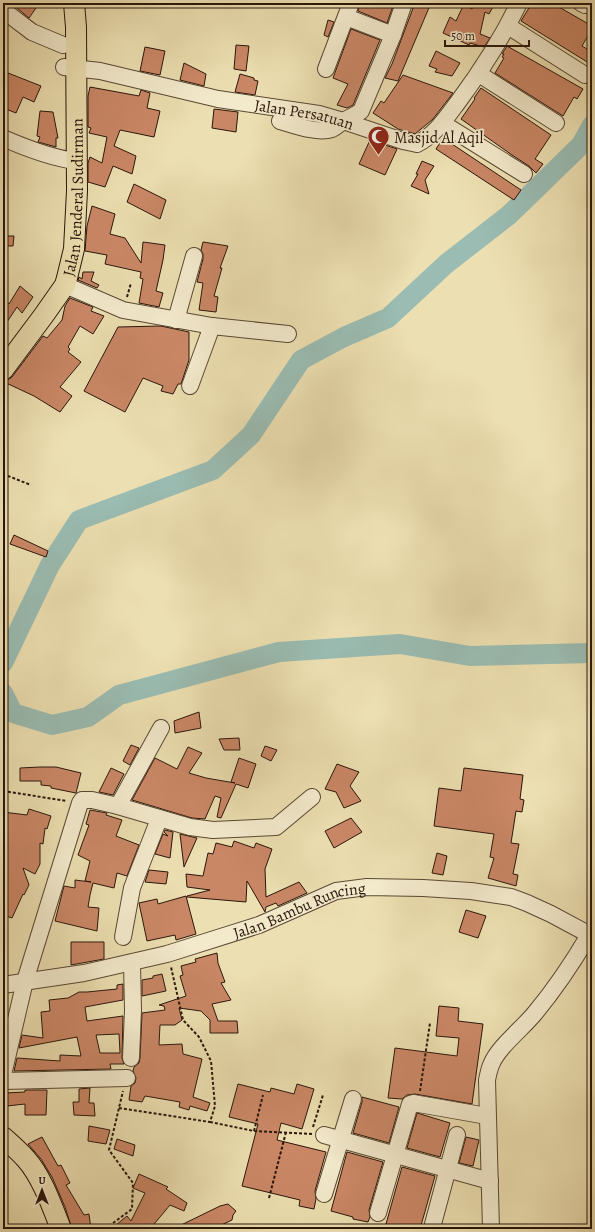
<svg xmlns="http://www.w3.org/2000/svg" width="595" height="1232" font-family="Alegreya,serif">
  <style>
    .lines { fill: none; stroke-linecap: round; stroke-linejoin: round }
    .river { stroke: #9abcb2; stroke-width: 20 }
    .building { fill: #ca8766; stroke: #2a160a; fill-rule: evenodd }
    .minor-casing { stroke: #5a4834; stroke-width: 18 }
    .major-casing { stroke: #2a160a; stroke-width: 22 }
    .path { stroke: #2a160a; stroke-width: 2; stroke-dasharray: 3 2; stroke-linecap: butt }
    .minor { stroke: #f3eacc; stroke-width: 16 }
    .major { stroke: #ecdfb1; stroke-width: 20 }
    .labels { text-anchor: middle; stroke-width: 3.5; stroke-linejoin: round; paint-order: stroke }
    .street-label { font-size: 16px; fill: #2a160a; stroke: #f3eacc }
    .poi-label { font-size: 16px; fill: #2a160a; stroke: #f3eacc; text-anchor: start }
  </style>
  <rect width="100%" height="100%" fill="#ecdfb1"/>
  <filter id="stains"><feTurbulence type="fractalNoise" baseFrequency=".005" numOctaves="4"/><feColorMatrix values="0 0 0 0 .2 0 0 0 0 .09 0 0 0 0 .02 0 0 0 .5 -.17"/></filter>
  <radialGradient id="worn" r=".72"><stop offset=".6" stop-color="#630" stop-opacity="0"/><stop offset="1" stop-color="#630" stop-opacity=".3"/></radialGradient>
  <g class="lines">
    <path class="river" d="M3,663l47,-98 29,-45 134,-50 38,-35 50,-75 43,-23 44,-19 58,-54 63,-49 72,-70 11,-20
      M3,693l10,20 39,12 36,-8 31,-22 160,-43 121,-8 70,12 122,-3"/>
  </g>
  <path class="building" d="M11,3h18l7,5 -7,10z
    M360,3h34l-7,20 -29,-12z
    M415,3h16l-33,78 -13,-3 7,-14z
    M467,3h28l-6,11 -4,-2 -5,22 10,4 -6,9 -14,-4 -1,2 -26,-12 7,-16 6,4 8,-17 8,5 1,-3z
    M532,3h20l40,23v3l-10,17 10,6v13l-71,-44z
    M328,20l6,2 -6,15 -4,-2z
    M351,29l29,11 -27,65 -6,3 -10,-3 11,-21 -15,-6z
    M236,45l13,1 -3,25 -12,-2z
    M507,46l76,43 -6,10 -3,-2 -11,19 -68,-43 9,-15 -2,-1 2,-3h-2z
    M145,47l20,4 -5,24 -20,-4z
    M436,51l24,12 -8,13 -17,-4 2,-3 -8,-3z
    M184,63l22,11 -2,12 -24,-6z
    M3,71l38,15 -7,16 -11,-5 -7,16 -13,-5z
    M240,74l14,4v2l4,1 -3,14 -20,-3z
    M403,75l50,18 -20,26 -18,15 -17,-5 -25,-16 8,-12 3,2z
    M90,87l49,9 2,-6 9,3 -3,15 13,3 -6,26 -34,-7 -6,16 22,10 -4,18 -19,-8 -8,21 -17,-5v-19l2,-6 12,6 5,-26 -18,-4 2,-5 -3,-1v-31z
    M481,88l70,47 -16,24 8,5 -7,9 -7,-7 -17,-11 -51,-36 14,-20 -1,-1z
    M214,109l24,3 -2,20 -24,-4z
    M40,111l13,1 5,26h-2v9l-18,-5 2,-5 -3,-1z
    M443,138l78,52 -7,10 -78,-51z
    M370,140l27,9 -12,26 -26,-11z
    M422,161l12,5 -9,14 4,14 -18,-8 7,-12h-2z
    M134,184l32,16 -6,19 -33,-17z
    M92,206l23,8 -5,20 15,4 16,25 2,-21 22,3 -2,15 -7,31 7,2 -4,14 -20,-4 4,-24 -3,-1 1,-6 -36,-8 2,-9 -22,-4 2,-25z
    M3,236h11l-1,10h-10z
    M203,242l25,4 -8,22h2l-8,28 4,1 -2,15 -17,-2 4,-27 -6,-1 6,-23v-5l-2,-4z
    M83,272h11l-3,9 8,4 -2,3 -19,-8 1,-3 3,2z
    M20,286l13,11 -11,16 -5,-6 -14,21v-29l6,5z
    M70,298l23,9 -2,4 13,5 -11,18 -13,-8 -12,21 2,2 -2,3 13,10 -21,25 12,9 -12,16 -26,-16 -30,-14 8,-5 31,-41 4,2 15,-18 3,-14z
    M161,326l28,6v28l-8,24h-3l-5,10 -12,-3 2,-5 -20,-8 -18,34 -41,-21 34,-64z
    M14,535l34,16 -2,6 -36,-13z
    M199,712l2,16 -26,5 -1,-12z
    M239,738l1,12h-16l-5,-11z
    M131,745l8,3 -9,17 -7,-4z
    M265,746l12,4 -6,11 -10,-5z
    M188,747l14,6 -13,20 17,5 29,5 -4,-1 8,-24 17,6 -8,24 -12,-4 -15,34 -4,-1 4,-19 -6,-2 -10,23 -13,-1 -60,-18 23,-42 22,11z
    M337,764l22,8 -9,14 11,15 -17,7 -8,-16 -11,-3z
    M40,767h16l25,6 -5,20 -25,-5v-2l-10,-1v-4h-21v-13z
    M111,768l13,6 -11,21 -14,-3z
    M464,768l59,7 -3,24 4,1 -2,12 -6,-1 -5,32 8,1 -6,30 5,1 -2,11 -28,-8 6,-20 -4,-1 4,-23 -60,-8 5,-38 22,3z
    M29,809l22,7 -4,13 -2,-1 -2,16 -3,-1v21l-5,10 -12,-6 6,17 -5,10 -1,-1 -11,24 -9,-3v-103l24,3z
    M90,810l17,3 -1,2 16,5 -6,16 23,9 -12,31 -10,-3 -3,15 -21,-5 -3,12 -2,12 11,1 -2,23 -42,-10 9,-35 11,2v-8l16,2 -6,-1 5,-20 -12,-6 11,-30 -3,-1z
    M351,818l11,14 -28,16 -9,-17z
    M165,830l8,2 -3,26 -15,-4 8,-20 5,2 -4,-4z
    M180,834l17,4 -13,29z
    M234,841l20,7 2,-5 16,6 -7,20 1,28 33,-15 8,11 -29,13 -2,-3 -10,4 -1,5 -18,-31 -1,21 -59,-5v-1l23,-6 -23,-3 -1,-13 17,2 5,-23 5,1 3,-11 16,4z
    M437,853l10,3 -4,19 -11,-2z
    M149,870l19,2 -2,12 -21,-2z
    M186,896l10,38 -20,6 -1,-5 -28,6 -8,-38 18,-4 1,5z
    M466,910l20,6 -8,22 -19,-6z
    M71,942h33v17l-33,6z
    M217,953l1,10 7,19 -4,1 10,17 -19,4 6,17h19l1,12h-28v-13l-9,-9 -22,-3 3,12 -7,5h-15l-1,20 23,-1 1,10 19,5 -9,38 17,6 -3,8 -17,-5 -1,4 -10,-3 1,-5 -35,-6 -3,6 -13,-2 2,-14 4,-3 1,-5 -3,-7 1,-4 5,-4 1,-5 2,-45 23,-3 -1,-4 -5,-1 27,-9 -6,-20 3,-1 -2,-9 15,-4 -1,-3z
    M162,974l4,17 -24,5v-16l11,-2v-2z
    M123,984v16l-38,7 2,14 36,-5 -1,42 2,6h-14l1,5 -97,2 3,-13 43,3v-6l21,1 -4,-19 -58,11 3,-13 21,3 -2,-26 9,-1 -1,-11 19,-2 11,-6h8l30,-3v-4zM119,1034l1,19h-20l-4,-18z
    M439,1006l20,2 -1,13 25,3 -11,80 -57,-10 -8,1 -5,4 -14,-1 7,-50 62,8 2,-18 -23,-2z
    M238,1084l32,8 1,-4 23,6 3,-10 17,5 -12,40 -21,-6 -4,17 49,12 -11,39 1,8 -2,10 -15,-3 1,-6 -58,-14 16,-62 -29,-7z
    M90,1088l-1,15h5l1,13 -21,-1 -1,-13h6v-13z
    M25,1090h22l-1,25h-21v-11l-18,2 -1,-13 19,-1z
    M362,1097l37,10 -10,36 -36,-10 9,-31z
    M417,1113l33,10 -10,34 -33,-9z
    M89,1126l21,4 -4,14 -18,-3z
    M42,1137l16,29 3,-1 9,18 -4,2 18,30 5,-1 2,15h-19l-7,-22 -13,-30 -11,-18 -13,-15z
    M466,1137l13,3 -6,26 -14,-3z
    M117,1139l18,6 -2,11 -19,-7z
    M347,1152l36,10 -14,48 1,7 -2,5 -15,-3v-2l-22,-6z
    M402,1167l33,9 -15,53h-17l-17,-5z
    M139,1174l29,13 -2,2 21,14 -3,8 -14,-6 -20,24h-39l16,-13 4,5 14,-28 -12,-5z
    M228,1204l8,7 -3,4 -1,5 -19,9h-40l47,-23z"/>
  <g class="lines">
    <defs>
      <g id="minor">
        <path d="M581,3l4,2"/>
        <path d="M3,10l29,22 31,13"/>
        <path d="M346,17l47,18"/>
        <path d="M508,26l77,49"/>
        <path id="s1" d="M64,67l36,4 118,28 101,15 24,7 60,20 14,3c18,-9 29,-26 41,-42 23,-31 44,-64 61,-99"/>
        <path d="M326,69l25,-66"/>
        <path d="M479,74l77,49"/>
        <path d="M280,121c14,4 38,13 52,8 4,-2 7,-5 10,-7 7,-5 13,-6 19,-11l32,-76 11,-32"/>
        <path d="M442,123l82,51"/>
        <path d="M3,138c23,10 48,20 73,23"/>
        <path d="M65,285l58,25 89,16 76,8"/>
        <path d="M176,320l18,-64"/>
        <path d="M190,386l22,-60"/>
        <path d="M118,806l43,-78"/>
        <path d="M123,937l9,-49 27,-69"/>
        <path id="s2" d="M3,985l81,-12 83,-19 92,-29 77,-34 31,-4 56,1 48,3 40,6 16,6 24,11 41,22"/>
        <path d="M131,1058l2,-48 -1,-47"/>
        <path d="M3,1075l22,-94 55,-178 2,-3h10l26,6 72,21 23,3 63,-3 36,-30"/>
        <path d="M3,1081l124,-3"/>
        <path d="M324,1135l166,46"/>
        <path d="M324,1194l29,-95"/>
        <path d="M378,1213l32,-109 3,-1 74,13"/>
        <path d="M433,1224l24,-89"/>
        <path d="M491,1229l-4,-149c1,-5 2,-10 4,-15 7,-18 31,-36 44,-52 20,-24 38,-51 54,-78"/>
      </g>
      <g id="major">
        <path id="s3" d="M3,370l41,-55 21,-30 2,-7 7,-29 3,-58 -1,-164 -2,-24"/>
        <path d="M3,1137c8,7 16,14 23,22 16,18 26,47 35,70"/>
      </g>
    </defs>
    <use href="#minor" class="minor-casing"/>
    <use href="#major" class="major-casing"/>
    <path class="path" d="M127,297l4,-14
      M3,474l28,11
      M3,791l64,10
      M420,1091l10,-68
      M119,1108l91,14 5,-16 -4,-45 -12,-24 -16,-17 -12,-53
      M210,1122l44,9 58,3
      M313,1127l10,-32
      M254,1131l9,-36
      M269,1198l17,-66
      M105,1229l27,-20 1,-26 -24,-33 14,-59"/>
    <use href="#minor" class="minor"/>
    <use href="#major" class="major"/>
  </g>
  <defs>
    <symbol id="mosque-pin" viewBox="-11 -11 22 30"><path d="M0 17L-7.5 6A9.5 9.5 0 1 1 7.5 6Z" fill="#8f2418" stroke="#f3eacc"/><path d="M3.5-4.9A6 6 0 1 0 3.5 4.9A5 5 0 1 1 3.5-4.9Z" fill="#fff"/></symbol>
  </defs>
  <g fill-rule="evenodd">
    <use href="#mosque-pin" x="366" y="124" width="25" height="34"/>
  </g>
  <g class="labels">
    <g class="street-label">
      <text dy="6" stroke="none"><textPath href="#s1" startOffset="245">Jalan Persatuan</textPath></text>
      <text dy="6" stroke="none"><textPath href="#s3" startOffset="194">Jalan Jenderal Sudirman</textPath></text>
      <text dy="6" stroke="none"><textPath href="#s2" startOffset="307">Jalan Bambu Runcing</textPath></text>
    </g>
    <g class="poi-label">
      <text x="394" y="143">Masjid Al Aqil</text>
    </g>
  </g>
  <rect width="595" height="1232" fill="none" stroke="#ecdfb1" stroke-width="16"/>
  <rect x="4" y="4" width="587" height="1224" fill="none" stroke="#2a160a" stroke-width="2"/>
  <rect x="8" y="8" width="579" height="1216" fill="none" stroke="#2a160a"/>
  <g transform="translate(42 1190)" stroke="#f3eacc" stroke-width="3" paint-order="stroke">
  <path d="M0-3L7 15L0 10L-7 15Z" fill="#2a160a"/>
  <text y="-6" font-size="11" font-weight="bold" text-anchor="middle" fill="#2a160a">U</text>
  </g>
  <path d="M445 40v6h84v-6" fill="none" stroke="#2a160a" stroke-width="2"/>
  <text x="451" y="40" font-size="12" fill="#2a160a" stroke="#f3eacc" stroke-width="3" paint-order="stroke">50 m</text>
  <rect width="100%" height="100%" filter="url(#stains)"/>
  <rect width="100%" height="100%" fill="url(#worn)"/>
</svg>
